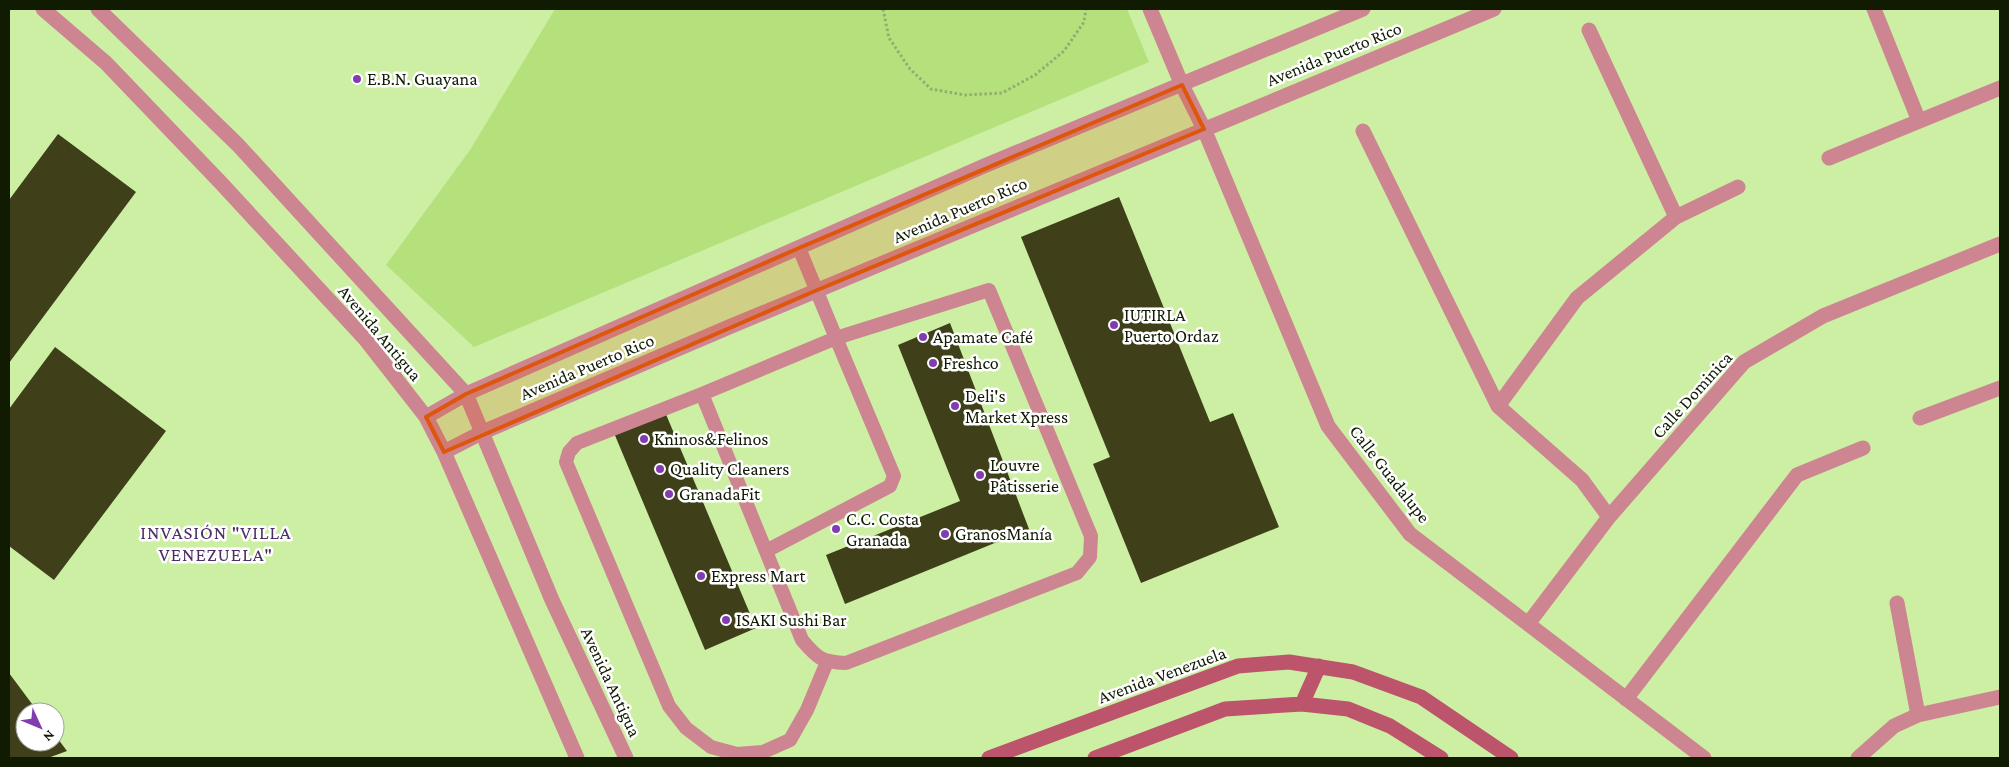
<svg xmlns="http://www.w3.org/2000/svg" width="2009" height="767" font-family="'Crimson Pro',serif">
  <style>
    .green { fill: #b4e17c }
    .building { fill: #3f3f1a }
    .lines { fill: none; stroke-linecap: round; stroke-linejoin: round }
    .path { stroke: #91ad71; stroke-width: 3; stroke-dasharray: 2.5 2.5; stroke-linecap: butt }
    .lane { stroke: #cd8591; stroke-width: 14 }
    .street { stroke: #cd8591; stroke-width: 15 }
    .secondary { stroke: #bc546b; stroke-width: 15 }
    .marked { fill: #dd560b; fill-opacity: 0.2; stroke: #dd560b; stroke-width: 4; stroke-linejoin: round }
    .poi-dot { fill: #813db0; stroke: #fff; stroke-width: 2 }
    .labels { text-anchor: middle; stroke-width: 5; stroke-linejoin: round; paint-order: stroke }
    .street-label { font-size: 18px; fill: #101b01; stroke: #fff }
    .poi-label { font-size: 18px; fill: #101b01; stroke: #fff; text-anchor: start }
    .neighbourhood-label { font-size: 19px; letter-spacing: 1px; fill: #4e2e67; stroke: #fff }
  </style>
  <rect width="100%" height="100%" fill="#ccefa4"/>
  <path class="green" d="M555,9h572l22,53 -675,285 -88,-82 84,-115z"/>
  <path class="building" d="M58,134l78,58 -127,171v-163z
    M1119,197l91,225 23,-9 46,114 -138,56 -48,-119 17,-7 -89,-220z
    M950,323l79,206 -184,75 -19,-49 134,-54 -62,-156z
    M55,347l111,84 -112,149 -45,-34v-137z
    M665,412l91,216 -51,22 -91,-217z
    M9,673l29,39h-13v30h30v-7l12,16 -19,7h-39z"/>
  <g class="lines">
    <path class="path" d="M883,9l6,29 21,31 21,20 34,6 37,-2 33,-18 29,-24 20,-29 2,-13"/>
    <path class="lane" d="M702,394l-125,49 -8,9 -3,10 103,244 17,22 25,19 26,7 26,-2 27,-12 17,-30 20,-48
      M766,551l124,-65 4,-10 -58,-138 153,-48 102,246 -1,21 -13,16 -231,90c-24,-1 -28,-4 -44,-23l-100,-246 134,-56 -37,-90"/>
    <path class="street" d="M43,9l63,54 115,120 144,156 61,78 18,35 133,306
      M98,9l140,136 228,249 86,206 74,158
      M1150,9l32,76 22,44 124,297 82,108 294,224
      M1874,9l45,112
      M1589,30l87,187
      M1363,131l135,275 84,74 27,37
      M1829,158l171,-70
      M1498,406l79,-108 99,-81 62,-30
      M426,417l40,-23 518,-228 379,-157
      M1920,418l80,-30
      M444,452l39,-20 246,-105 765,-318
      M1897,603l21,112
      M1528,624l81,-107 135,-155 79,-46 177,-72
      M1626,699l171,-224 66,-27
      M1858,758l36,-32 24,-11 82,-18"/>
    <path class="secondary" d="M1302,704l17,-38
      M989,758l249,-92 51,-4 64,10 68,25 90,61
      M1095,758l130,-49 77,-5 46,5 42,17 51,32"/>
  </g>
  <path class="marked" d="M1182,85l22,44 -389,162 -371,161 -18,-35 40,-23 333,-146z"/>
  <g class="poi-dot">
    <circle cx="357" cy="79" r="5"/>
    <circle cx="1114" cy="325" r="5"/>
    <circle cx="923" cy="337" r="5"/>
    <circle cx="933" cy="363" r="5"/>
    <circle cx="955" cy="406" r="5"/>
    <circle cx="644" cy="439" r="5"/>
    <circle cx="660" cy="469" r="5"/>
    <circle cx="980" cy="475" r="5"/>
    <circle cx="669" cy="494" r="5"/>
    <circle cx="836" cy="529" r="5"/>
    <circle cx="945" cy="534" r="5"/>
    <circle cx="701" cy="576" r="5"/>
    <circle cx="726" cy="620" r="5"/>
  </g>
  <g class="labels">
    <g class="street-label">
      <text transform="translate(1334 54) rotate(-22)" y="6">Avenida Puerto Rico</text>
      <text transform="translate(960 210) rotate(-23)" y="6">Avenida Puerto Rico</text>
      <text transform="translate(380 333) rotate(50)" y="6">Avenida Antigua</text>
      <text transform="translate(587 367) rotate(-23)" y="6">Avenida Puerto Rico</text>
      <text transform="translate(1692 395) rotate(-48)" y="6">Calle Dominica</text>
      <text transform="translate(1390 474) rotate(52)" y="6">Calle Guadalupe</text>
      <text transform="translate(1162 675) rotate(-20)" y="6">Avenida Venezuela</text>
      <text transform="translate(611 682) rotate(65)" y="6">Avenida Antigua</text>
    </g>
    <g class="poi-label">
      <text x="367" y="85">E.B.N. Guayana</text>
      <text x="1124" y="321">IUTIRLA<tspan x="1124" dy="21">Puerto Ordaz</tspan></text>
      <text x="933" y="343">Apamate Café</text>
      <text x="943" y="369">Freshco</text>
      <text x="965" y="402">Deli's<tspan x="965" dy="21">Market Xpress</tspan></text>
      <text x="654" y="445">Kninos&amp;Felinos</text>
      <text x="990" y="471">Louvre<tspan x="990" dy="21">Pâtisserie</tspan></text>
      <text x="670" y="475">Quality Cleaners</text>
      <text x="679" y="500">GranadaFit</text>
      <text x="846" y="525">C.C. Costa<tspan x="846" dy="21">Granada</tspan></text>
      <text x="955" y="540">GranosManía</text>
      <text x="711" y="582">Express Mart</text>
      <text x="736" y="626">ISAKI Sushi Bar</text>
    </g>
    <g class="neighbourhood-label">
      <text x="216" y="539">INVASIÓN "VILLA<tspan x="216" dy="22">VENEZUELA"</tspan></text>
    </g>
  </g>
  <rect width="2009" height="767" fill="none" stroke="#101b01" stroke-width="20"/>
  <g transform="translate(40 727) rotate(134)"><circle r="24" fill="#ffffff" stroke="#9fa499"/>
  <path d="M0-4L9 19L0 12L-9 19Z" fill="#813db0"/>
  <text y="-8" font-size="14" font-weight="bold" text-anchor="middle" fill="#101b01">N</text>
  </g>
</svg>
